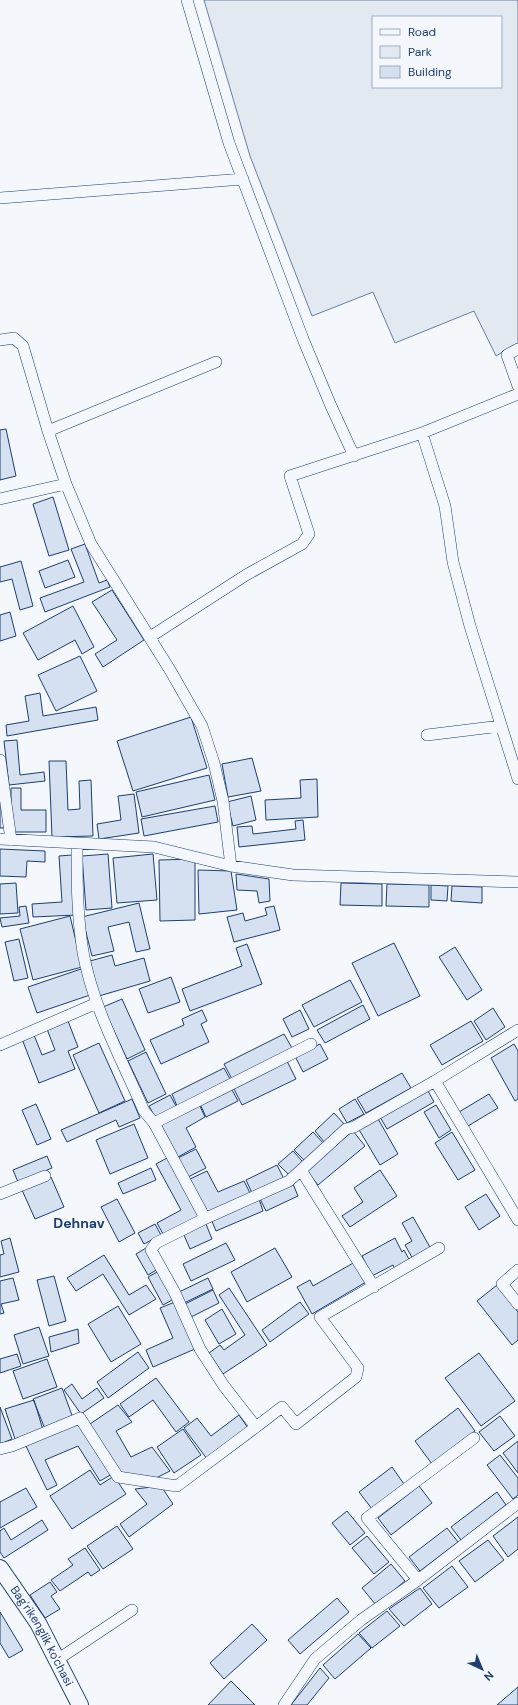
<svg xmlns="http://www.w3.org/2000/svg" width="518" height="1705" font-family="'DM Sans',sans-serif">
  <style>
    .green { fill: #e3e9f0; stroke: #687fa3; fill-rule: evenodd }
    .building { fill: #d5e0f0; stroke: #1d3f73 }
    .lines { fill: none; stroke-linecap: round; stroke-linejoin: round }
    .street-casing { stroke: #1d3f73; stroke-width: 12 }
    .secondary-casing { stroke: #1d3f73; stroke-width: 18 }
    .street { stroke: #f4f7fb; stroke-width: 11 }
    .secondary { stroke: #f4f7fb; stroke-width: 16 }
    .labels { text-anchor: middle; stroke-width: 3; stroke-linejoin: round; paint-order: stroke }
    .street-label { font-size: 12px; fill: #1d3f73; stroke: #f4f7fb }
    .quarter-label { font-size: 14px; font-weight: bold; fill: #1d3f73; stroke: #f4f7fb }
  </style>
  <rect width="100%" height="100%" fill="#f4f7fb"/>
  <path class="green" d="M204,0h314v343l-22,13 -22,-45 -79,32 -22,-51 -61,24 -62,-160zM373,17h128v70h-128z"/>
  <path class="building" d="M6,429l10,47 -16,4v-50z
    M53,497l16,53 -20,6 -16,-52z
    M85,544l14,39 8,-3 3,7 -65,25 -5,-14 44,-16 -13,-33z
    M68,560l7,17 -30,11 -6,-17z
    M21,561l12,45 -13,4 -8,-31 -12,3v-15z
    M112,590l32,50 -41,27 -8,-13 22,-14 -25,-38z
    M73,606l21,41 -12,7 -7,-14 -37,20 -15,-27z
    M10,612l6,24 -16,5v-26z
    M80,656l17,35 -41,20 -18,-36z
    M40,693l3,23 53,-9 2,13 -91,16 -1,-11 23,-4 -4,-25z
    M191,717l16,51 -74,23 -16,-50z
    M17,740l3,35 24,-3 1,9 -36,4 -5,-44z
    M252,758l9,33 -33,6 -6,-33z
    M49,761h17l2,49 12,-1 -1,-28 12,-1 2,56 -41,1z
    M209,775l6,25 -73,17 -6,-25z
    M317,779l1,38 -52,3 -1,-20 36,-2 -1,-18z
    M11,788h10v22h25v22h-35z
    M0,790l4,38h-4z
    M134,794l5,39 -40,6 -2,-15 24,-4 -3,-24z
    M251,796l5,24 -23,6 -6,-24z
    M215,806l3,16 -74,14 -3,-17z
    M303,820l2,20 -66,7 -2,-20 15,-1 1,8 43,-5 -1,-8z
    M0,849l45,2v11l-18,-1 -1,16 -26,-1z
    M108,854l4,54 -26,2 -4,-54z
    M153,854l4,46 -40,3 -4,-45z
    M72,855l4,60 -43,2 -1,-13 30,-2 -3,-46z
    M195,859v61l-35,1 -1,-61z
    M198,870l33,1 6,39 -38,4z
    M236,874l33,5 1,22 -11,2 -2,-12 -20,-1z
    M16,883l2,30 -18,1v-30z
    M341,883l41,1v22l-42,-1z
    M387,884l42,1v22l-43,-1z
    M431,885l17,1 -1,15 -16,-1z
    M452,886l30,1v16l-31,-2z
    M139,903l11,46 -14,3 -7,-30 -21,5 6,24 -22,5 -10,-39z
    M26,906l3,17 -27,4 -2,-9 20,-2 -1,-9z
    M274,906l6,24 -46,12 -7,-25 16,-4 2,8 22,-6 -2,-7z
    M70,916l12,51 -49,13 -13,-51z
    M19,939l9,39 -14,3 -9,-39z
    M394,943l26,53 -42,20 -26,-53z
    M247,944l15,40 -72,27 -8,-22 60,-23 -6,-18z
    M455,947l27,43 -15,10 -28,-43z
    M112,955l3,11 29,-8 6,23 -51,15 -9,-35z
    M81,969l9,26 -53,18 -9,-26z
    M171,977l9,25 -32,11 -9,-24z
    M350,980l12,22 -48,25 -12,-22z
    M122,999l23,51 -18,9 -24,-52z
    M363,1005l7,14 -45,24 -8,-13z
    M493,1008l12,19 -19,13 -12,-19z
    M202,1010l5,11 -6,3 8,18 -48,22 -11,-24 34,-15 -2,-6z
    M300,1010l9,19 -17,8 -9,-18z
    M68,1021l10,26 -10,4 7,18 -36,14 -17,-44 12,-4 8,20 13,-5 -8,-21z
    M471,1021l12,20 -41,24 -12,-20z
    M284,1034l8,14 -60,31 -8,-15z
    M99,1043l26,58 -26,12 -26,-58z
    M320,1044l8,15 -25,13 -8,-16z
    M514,1044l4,7v48l-3,2 -24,-43z
    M146,1052l20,42 -18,9 -20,-42z
    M287,1061l9,18 -54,26 -9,-18z
    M224,1068l6,11 -53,27 -5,-12z
    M402,1073l9,15 -45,25 -9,-15z
    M231,1088l7,13 -32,16 -6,-13z
    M427,1089l7,13 -47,27 -7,-12z
    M489,1094l9,14 -30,18 -9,-14z
    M170,1095l6,11 -21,11 -6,-11z
    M132,1099l8,19 -21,9 -3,-7 -49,22 -6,-12z
    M355,1099l9,15 -17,9 -8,-14z
    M36,1104l15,35 -14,6 -15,-35z
    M199,1104l6,13 -19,11 10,19 -18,10 -18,-34z
    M436,1105l15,25 -12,8 -15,-26z
    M334,1113l11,12 -20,18 -10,-12z
    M377,1117l21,37 -18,11 -22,-37z
    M134,1124l14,34 -38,16 -14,-34z
    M353,1131l12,15 -47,39 -12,-15z
    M313,1132l11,12 -19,17 -11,-11z
    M452,1132l23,38 -17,10 -23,-37z
    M196,1149l10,19 -18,9 -10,-19z
    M293,1151l10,11 -14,13 -11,-11z
    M47,1156l5,12 -34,14 -5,-12z
    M167,1158l32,58 -36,18 -6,-11 24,-13 -25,-46z
    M277,1165l7,14 -32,14 -6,-13z
    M151,1168l5,12 -33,14 -5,-11z
    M380,1170l17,26 -47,31 -8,-11 21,-14 -9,-14z
    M207,1171l11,21 26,-11 6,12 -43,20 -17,-34z
    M51,1177l13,30 -29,12 -13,-29z
    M293,1184l5,12 -32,15 -6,-12z
    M486,1194l14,22 -21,14 -14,-23z
    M117,1199l18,34 -16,9 -18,-35z
    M259,1199l4,12 -47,20 -5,-12z
    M413,1217l18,32 -18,10 -8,-14 7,-4 -10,-18z
    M155,1224l6,11 -17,9 -6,-11z
    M206,1224l6,15 -22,10 -6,-14z
    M10,1238l9,34 -19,5v-22l4,-1 -3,-13z
    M395,1238l7,14 2,-2 6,11 -15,8 -2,-4 -21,11 -10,-20z
    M226,1243l9,17 -44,21 -8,-17z
    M146,1248l12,21 -10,6 -12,-21z
    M275,1248l17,29 -45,25 -16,-30z
    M104,1255l25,40 17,-10 10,14 -27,16 -26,-41 -27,17 -9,-13z
    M355,1262l11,20 -54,32 -15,-27 13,-7 3,6z
    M159,1271l15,28 -11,6 -15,-28z
    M54,1276l12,45 -17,5 -12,-46z
    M13,1278l6,22 -18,4 3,9 -4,1v-33z
    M208,1278l5,11 -29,14 -5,-11z
    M497,1285l21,27v28l-6,5 -35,-44z
    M229,1288l38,57 -44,29 -14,-21 11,-8 4,5 21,-15 -26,-40z
    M213,1290l6,13 -28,14 -6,-13z
    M175,1302l20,47 -42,18 -7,-17 27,-12 -13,-30z
    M300,1302l9,12 -39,28 -8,-12z
    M118,1306l23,38 -30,18 -23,-38z
    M222,1309l14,25 -17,10 -14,-24z
    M39,1327l10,29 -26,8 -9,-29z
    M78,1329l1,14 -28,9 -2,-15z
    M138,1352l11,16 -41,30 -11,-16z
    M479,1353l36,48 -34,25 -36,-48z
    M17,1354l4,12 -21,7v-14z
    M47,1359l10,28 -34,12 -10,-28z
    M156,1378l33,44 -13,10 -23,-32 -24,17 -9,-13z
    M72,1384l10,15 15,-11 7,10 -23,16 -17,-24z
    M62,1388l11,30 -28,11 -12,-30z
    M34,1400l9,30 -28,9 -10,-30z
    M118,1405l14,17 -16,9 15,26 21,-10 18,24 -16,8 -36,-6 -28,-49z
    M0,1407l12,32 -12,5z
    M458,1408l17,23 -43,33 -17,-23z
    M239,1415l9,13 -41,31 -23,-31 13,-10 14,18z
    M500,1416l15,20 -21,15 -15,-19z
    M80,1422l32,52 -12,7 -22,-35 -33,14 12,25 -10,5 -22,-46z
    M183,1429l18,26 -27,18 -17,-26z
    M518,1441v32l-15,-20z
    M500,1455l18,23v17l-5,4 -26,-34z
    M392,1467l12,17 -32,25 -13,-17z
    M90,1470l10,15 14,-9 12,18 -54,35 -22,-33z
    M161,1486l12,18 -44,33 -9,-13 27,-20 -12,-15z
    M419,1486l13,17 -41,32 -13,-17z
    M26,1488l11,19 -37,21v-26z
    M497,1492l9,13 -45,35 -10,-13z
    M347,1511l18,22 -15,12 -18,-22z
    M518,1517v32l-10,8 -15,-21z
    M42,1520l6,10 -44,28 -4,-6v-21l4,-3 7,12z
    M117,1526l16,23 -30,20 -16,-23z
    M447,1528l11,14 -38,29 -11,-14z
    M367,1536l22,26 -15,12 -22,-26z
    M488,1540l16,20 -29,22 -16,-21z
    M85,1548l15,22 -9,6 -3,-4 -28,19 -9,-11 22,-15 -5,-6z
    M391,1564l14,17 -29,24 -14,-17z
    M452,1566l16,21 -29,21 -16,-20z
    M50,1582l7,10 -6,4 9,13 -15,9 -15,-23z
    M420,1588l12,16 -28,22 -15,-17z
    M337,1598l12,14 -49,42 -12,-14z
    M387,1611l13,15 -28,22 -13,-15z
    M0,1612l23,38 -14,8 -9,-15z
    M252,1624l15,16 -43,39 -14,-16z
    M358,1634l13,14 -36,31 -12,-14z
    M320,1668l9,10 -22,27h-16z
    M231,1681l24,24h-47z
    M518,1687v18h-21z"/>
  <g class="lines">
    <defs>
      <path id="street" d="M187,0l42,143 74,196 28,67 23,50
        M0,198l243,-19
        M0,340l14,-2 9,8 25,85 18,53 25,60 79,126 32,56 12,37 9,38 8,65
        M518,349l-11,6 11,31
        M48,431l168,-69
        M422,433l23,73 8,56 17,64 48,153
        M0,499l66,-15
        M150,637l96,-62 56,-31 7,-10 -19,-58 132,-43 96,-39
        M427,735l74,-9
        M0,760l11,80
        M0,839l154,8 77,19 62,9 225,7
        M77,843c0,37 0,73 6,109 10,56 39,108 61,159l10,12
        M0,1045l97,-42
        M435,1081l83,-51
        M301,1170l73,117
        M0,1194l45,-18
        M205,1218l-51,-95 157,-79
        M439,1248l-119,69 38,51 -2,9 -60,47 -14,-17 -26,20 -32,-41 -24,-37 -25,-56 -24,-43 5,-7 48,-24 85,-38 57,-52 8,-2 81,-46 83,139
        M518,1270l-16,14 16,20
        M0,1449l12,-3 68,-28 38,59 59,9 79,-59
        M418,1580l-51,-62 107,-80
        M57,1660l75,-50
        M284,1705l31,-46 46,-39 57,-40 100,-77"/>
      <g id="secondary">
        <path id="s1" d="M0,1568l38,55 42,82"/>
      </g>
    </defs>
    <use href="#street" class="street-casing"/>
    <use href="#secondary" class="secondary-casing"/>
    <use href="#street" class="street"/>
    <use href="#secondary" class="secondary"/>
  </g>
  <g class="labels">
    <g class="street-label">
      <text dy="4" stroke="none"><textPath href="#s1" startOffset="80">Bag'rikenglik ko'chasi</textPath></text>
    </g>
    <g class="quarter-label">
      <text x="79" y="1228">Dehnav</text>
    </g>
  </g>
  <rect x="372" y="16" width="130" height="72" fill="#f4f7fb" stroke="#9eadc5"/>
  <rect x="380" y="29" width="20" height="6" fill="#f4f7fb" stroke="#9eadc5"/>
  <text x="408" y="36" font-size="12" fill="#1d3f73">Road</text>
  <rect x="380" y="46" width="20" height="12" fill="#e3e9f0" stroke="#9eadc5"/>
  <text x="408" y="56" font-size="12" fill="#1d3f73">Park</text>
  <rect x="380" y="66" width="20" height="12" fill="#d5e0f0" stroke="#9eadc5"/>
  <text x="408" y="76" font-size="12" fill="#1d3f73">Building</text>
  <g transform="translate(482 1669) rotate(136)" stroke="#f4f7fb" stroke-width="3" paint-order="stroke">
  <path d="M0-3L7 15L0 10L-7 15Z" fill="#1d3f73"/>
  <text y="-6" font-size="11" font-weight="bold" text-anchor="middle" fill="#1d3f73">N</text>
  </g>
</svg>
